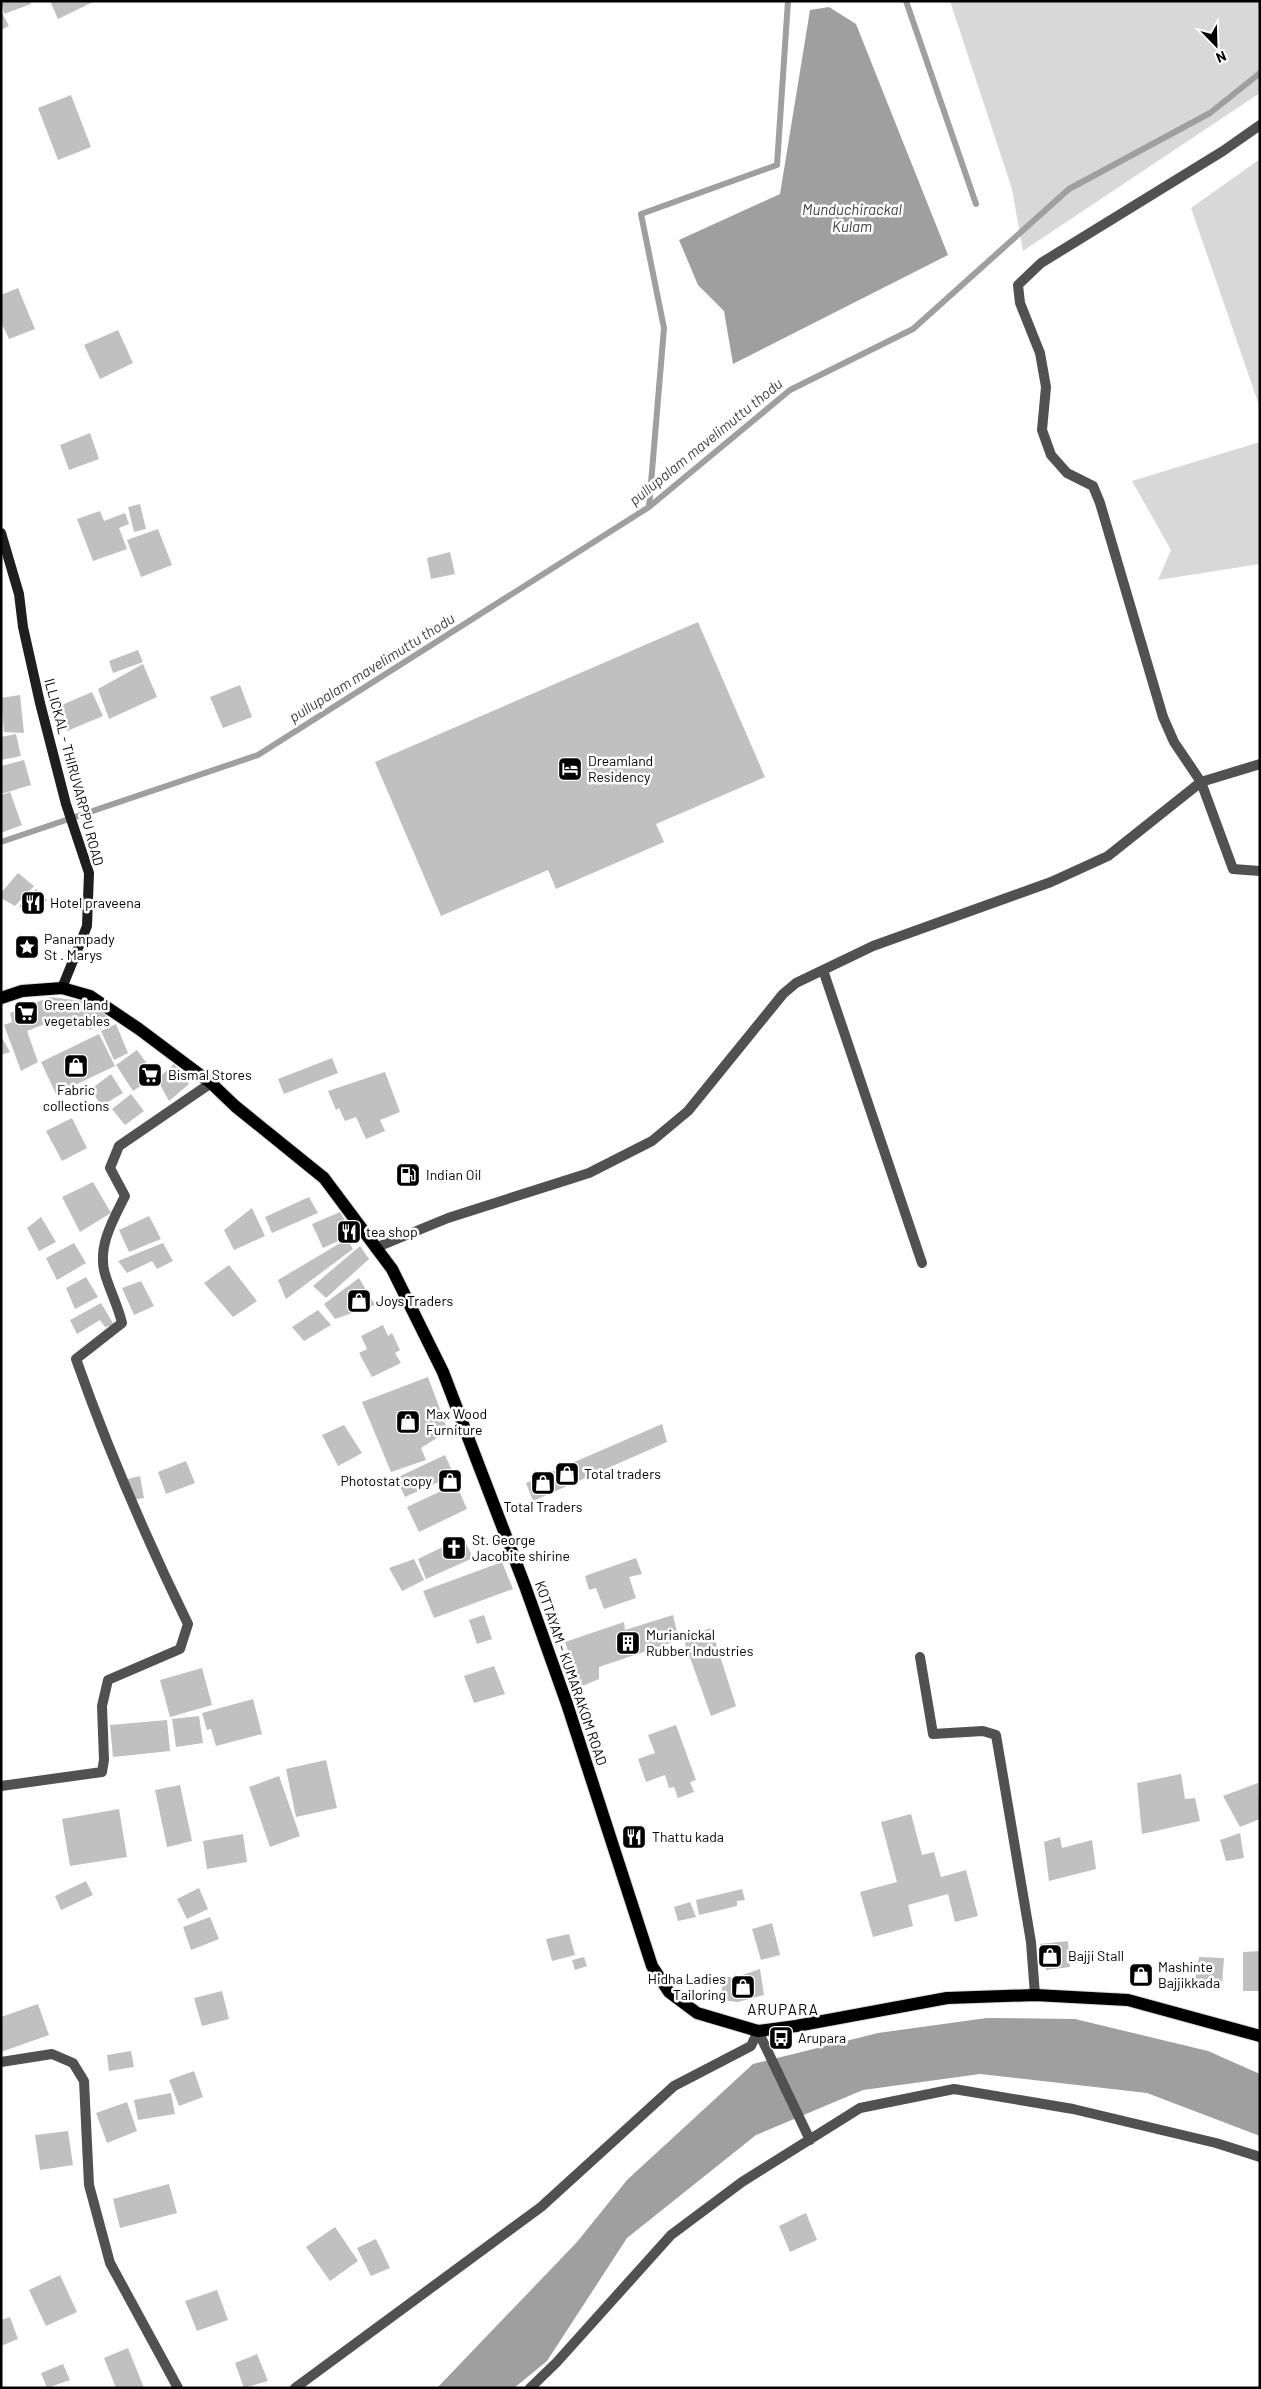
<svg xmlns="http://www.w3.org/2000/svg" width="1261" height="2389" font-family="Barlow,sans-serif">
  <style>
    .green { fill: #d8d8d8 }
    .water { fill: #9f9f9f }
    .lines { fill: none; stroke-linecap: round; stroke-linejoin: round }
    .stream { stroke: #9f9f9f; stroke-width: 6 }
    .building { fill: #c0c0c0 }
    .primary-casing { stroke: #dbdbdb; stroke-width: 14 }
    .minor { stroke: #515151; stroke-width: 10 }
    .secondary { stroke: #1e1e1e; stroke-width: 10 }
    .primary { stroke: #000; stroke-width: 12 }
    .labels { text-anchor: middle; stroke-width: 5; stroke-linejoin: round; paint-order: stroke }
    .poi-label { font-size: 14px; fill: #000; stroke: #fff; text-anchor: start }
    .street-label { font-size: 14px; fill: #000; stroke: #fff }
    .water-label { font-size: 15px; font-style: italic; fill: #404040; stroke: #fff }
    .neighbourhood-label { font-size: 15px; letter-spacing: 1px; fill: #000; stroke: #fff }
  </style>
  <rect width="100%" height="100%" fill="#fff"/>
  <path class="green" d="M950,1h310v92l-237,158 -11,-62z
    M1260,159v249l-69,-200z
    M1260,442v122l-102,16 13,-30 -39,-69z"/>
  <path class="water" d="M829,7l27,17 92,231 -215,109 -9,-53 -26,-26 -19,-45 101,-46 30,-184z
    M987,2018l88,1 133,32 52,23v62l-113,-43 -167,-19 -117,16 -107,45 -129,103 -80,123 -33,27h-77l140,-146 50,-62 126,-116 125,-31z"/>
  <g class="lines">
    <path class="stream" d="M906,1l70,203
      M649,507l15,-179 -23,-114 136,-49 11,-164
      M1,842l257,-87 391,-248 141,-117 123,-61 156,-140 141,-76 50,-40"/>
  </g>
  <path class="building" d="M1,1h29l1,3 -27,10z
    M50,1h45l-37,18z
    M1,11l8,15 -8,4z
    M71,95l20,52 -33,13 -20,-52z
    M18,288l17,41 -26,10 -8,-17v-27z
    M118,330l15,33 -33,16 -16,-34z
    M90,433l9,26 -30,11 -9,-25z
    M140,504l6,25 -12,3 -6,-25z
    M100,511l4,10 21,-8 4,11 -10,4 8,21 -34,12 -16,-42z
    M158,529l14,36 -31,12 -14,-37z
    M450,552l5,22 -24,5 -4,-21z
    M698,622l67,155 -109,47 8,18 -108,47 -8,-19 -107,46 -66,-154z
    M138,650l5,12 -30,11 -4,-12z
    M143,664l14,33 -48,22 -11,-30z
    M240,685l12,32 -29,11 -13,-31z
    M92,692l11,24 -36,15 -10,-24z
    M20,695l4,38 -20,-1 -3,-34z
    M16,734l5,22 -20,4v-23z
    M24,760l7,25 -30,9v-28z
    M10,792l12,33 -21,8v-38z
    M18,873l16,13 -19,20 -14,-8v-5z
    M36,889l11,11 -16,15 -12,-9z
    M50,997l40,5 18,15 -18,13 -8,-8 -23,-2 1,-2 -33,13 11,31 -17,9 -17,-46 8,-3 -2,-9z
    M116,1024l12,29 -14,7 -13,-29z
    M99,1034l16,32 -59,28 -15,-32z
    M1,1036l9,16 -9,3z
    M137,1050l19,26 -23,15 -17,-26z
    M332,1058l6,15 -54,21 -6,-15z
    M174,1064l15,20 -20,17 -12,-22z
    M385,1072l15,40 -20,8 5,11 -19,8 -10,-22 -11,4 -6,-13 -3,2 -8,-19z
    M111,1074l12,19 -22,13 -10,-17z
    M131,1094l13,17 -19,14 -13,-16z
    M72,1118l15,30 -25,13 -16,-30z
    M93,1182l18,31 -31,19 -18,-35z
    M309,1197l9,16 -46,20 -7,-16z
    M252,1208l13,28 -31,14 -10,-20z
    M340,1212l13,22 -30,14 -11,-24z
    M149,1216l12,23 -32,13 -10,-22z
    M41,1217l15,25 -17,9 -12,-23z
    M347,1239l6,10 -67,50 -8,-19z
    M74,1243l12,20 -29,17 -11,-22z
    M163,1243l10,18 -16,8 -5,-8 -25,12 -9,-12z
    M360,1246l9,13 -43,39 -13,-12z
    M229,1265l28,36 -24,16 -29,-34z
    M86,1277l12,20 -23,12 -9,-21z
    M359,1278l16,27 -40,14 -11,-15z
    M141,1281l13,25 -20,9 -12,-27z
    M101,1303l13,22 -9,2 -5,-7 -23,14 -7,-14z
    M318,1310l13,15 -27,16 -12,-14z
    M383,1325l5,11 4,-3 8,17 -5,3 6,10 -29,14 -13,-24 8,-4 -6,-13z
    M428,1377l20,54 -27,17 5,12 -35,12 -29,-70z
    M662,1424l5,18 -134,59 -7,-18z
    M344,1425l18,28 -24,13 -16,-31z
    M445,1455l9,20 -49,22 -9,-19z
    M186,1461l9,22 -29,11 -8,-22z
    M140,1476l4,22 -18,3 -3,-21z
    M456,1484l11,25 -48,23 -12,-25z
    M463,1537l10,21 -47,21 -8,-20z
    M636,1558l6,16 -13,3 7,21 -32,11 -8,-21 -7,2 -4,-14z
    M414,1559l10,21 -22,11 -13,-23z
    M502,1562l11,27 -79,29 -11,-27z
    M484,1615l8,24 -15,5 -8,-24z
    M673,1615l6,25 -80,27v12l-19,8 -15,-45 59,-20 1,8z
    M711,1628l25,78 -25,10 -28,-78z
    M494,1666l11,28 -31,9 -10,-27z
    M202,1668l10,37 -42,12 -10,-37z
    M253,1699l9,35 -46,12 -5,-17 -4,1 -5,-17z
    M199,1716l4,27 -27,4 -4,-28z
    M167,1720l3,31 -57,6 -3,-32z
    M676,1725l20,55 -6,2 4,10 -16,6 -4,-11 -5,1 -4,-13 -19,7 -8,-23 17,-6 -7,-18z
    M326,1760l11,48 -41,9 -10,-48z
    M1181,1774l4,25 10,-1 5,23 -58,13 -5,-51z
    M279,1776l21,60 -30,11 -21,-60z
    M1258,1783l2,36 -20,8 -17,-31z
    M180,1785l12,56 -25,6 -12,-57z
    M119,1809l8,48 -57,9 -8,-47z
    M911,1814l11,41 12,-3 7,25 25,-7 12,46 -23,6 -7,-28 -40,11 5,21 -40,11 -13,-45 37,-10 -16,-60z
    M1240,1833l4,25 -18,3 -6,-21z
    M243,1834l4,28 -40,7 -4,-28z
    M1060,1837l2,11 30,-8 4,29 -47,12 -5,-39z
    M86,1881l7,14 -32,15 -6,-14z
    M199,1888l9,21 -21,10 -10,-20z
    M742,1889l3,11 -8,1v5l-38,9 -3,-15z
    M690,1902l6,15 -18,4 -4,-14z
    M210,1917l9,22 -28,11 -8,-23z
    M772,1923l8,32 -19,5 -9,-31z
    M569,1934l6,21 -23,6 -6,-22z
    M1068,1941l2,26 -24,3 -6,-26z
    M1260,1951v40h-17v-39z
    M584,1957l3,9 -12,4 -3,-10z
    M1199,1957l25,1 -2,25 -27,-2z
    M1145,1966l4,17 -12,1 -2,-17z
    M760,1969l4,26 -26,7 -18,-2 4,-24 9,2z
    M222,1991l7,28 -27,7 -8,-28z
    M38,2004l11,31 -48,17v-35z
    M784,2034l1,7 -9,1 -1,-7z
    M131,2051l3,16 -25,4 -2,-16z
    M194,2071l9,26 -24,9 -10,-26z
    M171,2093l4,21 -37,6 -4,-20z
    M127,2102l10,29 -30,12 -11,-30z
    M68,2131l5,34 -33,5 -5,-35z
    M169,2184l8,29 -57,15 -7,-29z
    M806,2213l11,27 -27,12 -11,-26z
    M335,2227l23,34 -28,20 -24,-34z
    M376,2239l14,29 -19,8 -14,-28z
    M60,2275l17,37 -31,14 -17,-36z
    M217,2290l11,30 -31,11 -12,-30z
    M10,2317l8,22 -17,7v-26z
    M128,2348l16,40h-28l-12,-30z
    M257,2354l11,27 -24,7 -9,-25z
    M63,2364l7,16 -23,8 -6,-15z"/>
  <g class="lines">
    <defs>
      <path id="primary" d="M1,998l21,-7 40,-3 28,8 49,33 72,54 24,23 89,72 68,91 51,103 82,214 42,118 85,262 17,26 28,21 61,18 38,-5 151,-28 88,-3 93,5 132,36"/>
    </defs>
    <use href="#primary" class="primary-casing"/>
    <path class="minor" d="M1260,125l-37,26 -182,112 -23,22 2,18 20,50 6,34 -4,43 9,25 16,18 26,13 7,17 63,214 11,25 27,40 32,87 27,2
      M823,970l99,293
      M375,1248l73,-30 141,-45 63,-32 36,-30 95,-117 13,-11 77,-37 178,-64 57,-26 93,-74 59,-18
      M920,1657l13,77 50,-3 13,4 35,207 4,53
      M1,1786l101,-14 2,-12 -2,-54 6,-26 72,-31 8,-25c-42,-86 -80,-174 -112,-265l46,-36c-4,-17 -12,-32 -17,-49 -8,-27 8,-54 20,-78l-15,-28 9,-22 92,-63
      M758,2031l52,109
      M1,2062l51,-8 21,9 11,18 5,104 21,78 68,125
      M295,2388l246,-181 133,-121 77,-40 7,-15
      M530,2388l26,-25 115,-128 71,-53 118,-74 94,-19 119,20 143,34 44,14"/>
    <path class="secondary" d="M1,533l18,61 4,33 17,76 26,101 23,69 -2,53 -25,62"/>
    <use href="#primary" class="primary"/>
  </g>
  <defs>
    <symbol id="hotel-square" viewBox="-11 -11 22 22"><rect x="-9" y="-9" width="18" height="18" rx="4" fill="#000" stroke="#fff"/><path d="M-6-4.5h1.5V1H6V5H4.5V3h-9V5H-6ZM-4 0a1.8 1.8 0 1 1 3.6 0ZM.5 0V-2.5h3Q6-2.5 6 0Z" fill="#fff"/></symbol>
    <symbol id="restaurant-square" viewBox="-11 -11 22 22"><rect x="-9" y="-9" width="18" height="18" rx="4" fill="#000" stroke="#fff"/><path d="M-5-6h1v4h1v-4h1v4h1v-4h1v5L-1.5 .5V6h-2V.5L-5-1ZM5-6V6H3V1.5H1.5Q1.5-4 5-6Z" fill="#fff"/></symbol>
    <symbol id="sight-square" viewBox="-11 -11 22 22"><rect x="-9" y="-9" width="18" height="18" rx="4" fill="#000" stroke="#fff"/><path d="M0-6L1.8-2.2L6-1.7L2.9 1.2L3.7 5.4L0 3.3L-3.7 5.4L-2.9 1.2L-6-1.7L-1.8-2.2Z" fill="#fff"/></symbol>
    <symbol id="supermarket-square" viewBox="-11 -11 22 22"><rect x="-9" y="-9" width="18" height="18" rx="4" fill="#000" stroke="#fff"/><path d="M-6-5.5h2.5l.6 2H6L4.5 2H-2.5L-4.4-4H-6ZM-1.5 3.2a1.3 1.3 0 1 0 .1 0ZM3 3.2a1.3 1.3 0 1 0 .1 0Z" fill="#fff"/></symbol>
    <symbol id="shop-square" viewBox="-11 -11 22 22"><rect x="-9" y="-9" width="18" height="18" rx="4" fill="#000" stroke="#fff"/><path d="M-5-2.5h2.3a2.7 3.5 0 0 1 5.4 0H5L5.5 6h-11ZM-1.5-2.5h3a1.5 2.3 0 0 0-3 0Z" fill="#fff"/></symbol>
    <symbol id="fuel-square" viewBox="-11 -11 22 22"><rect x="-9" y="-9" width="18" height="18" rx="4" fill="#000" stroke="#fff"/><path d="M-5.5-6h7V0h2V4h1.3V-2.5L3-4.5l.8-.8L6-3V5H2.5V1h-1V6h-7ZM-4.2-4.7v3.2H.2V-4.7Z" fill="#fff"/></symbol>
    <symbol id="church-square" viewBox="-11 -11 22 22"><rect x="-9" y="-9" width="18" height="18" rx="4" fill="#000" stroke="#fff"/><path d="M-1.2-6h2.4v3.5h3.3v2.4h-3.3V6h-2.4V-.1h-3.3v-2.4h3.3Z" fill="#fff"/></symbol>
    <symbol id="building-square" viewBox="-11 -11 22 22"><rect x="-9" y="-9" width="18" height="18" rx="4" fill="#000" stroke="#fff"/><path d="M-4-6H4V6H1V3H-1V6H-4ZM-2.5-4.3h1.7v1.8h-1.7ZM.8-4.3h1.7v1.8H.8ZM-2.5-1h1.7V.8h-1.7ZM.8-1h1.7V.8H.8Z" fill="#fff"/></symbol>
    <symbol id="bus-square" viewBox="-11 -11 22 22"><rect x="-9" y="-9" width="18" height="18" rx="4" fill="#000" stroke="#fff"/><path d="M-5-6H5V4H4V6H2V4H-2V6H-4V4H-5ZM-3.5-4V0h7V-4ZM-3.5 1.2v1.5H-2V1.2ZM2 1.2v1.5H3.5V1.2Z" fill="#fff"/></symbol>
  </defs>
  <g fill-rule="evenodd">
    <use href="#hotel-square" x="556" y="755" width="28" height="28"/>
    <use href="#restaurant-square" x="19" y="889" width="28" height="28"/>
    <use href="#sight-square" x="13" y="933" width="28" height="28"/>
    <use href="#supermarket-square" x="12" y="999" width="28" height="28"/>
    <use href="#shop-square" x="62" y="1052" width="28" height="28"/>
    <use href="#supermarket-square" x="136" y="1061" width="28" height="28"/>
    <use href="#fuel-square" x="394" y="1161" width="28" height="28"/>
    <use href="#restaurant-square" x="335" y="1218" width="28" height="28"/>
    <use href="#shop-square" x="345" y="1287" width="28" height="28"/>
    <use href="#shop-square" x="394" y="1408" width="28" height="28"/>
    <use href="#shop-square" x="553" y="1460" width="28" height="28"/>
    <use href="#shop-square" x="436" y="1467" width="28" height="28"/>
    <use href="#shop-square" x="529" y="1469" width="28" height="28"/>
    <use href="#church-square" x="440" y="1534" width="28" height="28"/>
    <use href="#building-square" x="614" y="1629" width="28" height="28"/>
    <use href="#restaurant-square" x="620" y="1823" width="28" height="28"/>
    <use href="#shop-square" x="1036" y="1942" width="28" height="28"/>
    <use href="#shop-square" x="1127" y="1961" width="28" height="28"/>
    <use href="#shop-square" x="729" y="1973" width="28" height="28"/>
    <use href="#bus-square" x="767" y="2024" width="28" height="28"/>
  </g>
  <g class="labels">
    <g class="poi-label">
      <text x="588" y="766">Dreamland<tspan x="588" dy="16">Residency</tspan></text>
      <text x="50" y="908">Hotel praveena</text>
      <text x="44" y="944">Panampady<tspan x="44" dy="16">St . Marys</tspan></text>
      <text x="44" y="1010">Green land<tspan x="44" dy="16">vegetables</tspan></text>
      <text x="168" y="1080">Bismal Stores</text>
      <text x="76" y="1095" text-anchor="middle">Fabric<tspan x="76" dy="16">collections</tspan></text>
      <text x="426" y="1180">Indian Oil</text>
      <text x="366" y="1237">tea shop</text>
      <text x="376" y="1306">Joys Traders</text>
      <text x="426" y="1419">Max Wood<tspan x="426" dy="16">Furniture</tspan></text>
      <text x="584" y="1479">Total traders</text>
      <text x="432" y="1486" text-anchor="end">Photostat copy</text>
      <text x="543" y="1512" text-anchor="middle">Total Traders</text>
      <text x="472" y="1545">St. George<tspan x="472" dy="16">Jacobite shirine</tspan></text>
      <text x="646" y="1640">Murianickal<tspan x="646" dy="16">Rubber Industries</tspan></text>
      <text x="652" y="1842">Thattu kada</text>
      <text x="1068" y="1961">Bajji Stall</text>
      <text x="1158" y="1972">Mashinte<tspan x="1158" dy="16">Bajjikkada</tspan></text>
      <text x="726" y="1984" text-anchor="end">Hidha Ladies<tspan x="726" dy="16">Tailoring</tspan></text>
      <text x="798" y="2043">Arupara</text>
    </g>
    <g class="street-label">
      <text transform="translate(74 772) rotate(75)" y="5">ILLICKAL - THIRUVARPPU ROAD</text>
      <text transform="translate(571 1673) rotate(71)" y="5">KOTTAYAM - KUMARAKOM ROAD</text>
    </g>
    <g class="water-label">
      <text x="852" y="215">Munduchirackal<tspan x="852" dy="17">Kulam</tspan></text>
      <text transform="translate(706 442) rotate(-39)" y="5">pullupalam mavelimuttu thodu</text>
      <text transform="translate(372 668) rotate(-32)" y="5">pullupalam mavelimuttu thodu</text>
    </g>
    <g class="neighbourhood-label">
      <text x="783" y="2015">ARUPARA</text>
    </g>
  </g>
  <rect width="1261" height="2389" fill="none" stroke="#000000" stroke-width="5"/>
  <g transform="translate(1216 45) rotate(157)" stroke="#ffffff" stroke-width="4" paint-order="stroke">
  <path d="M0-4L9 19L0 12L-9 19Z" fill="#000000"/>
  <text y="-8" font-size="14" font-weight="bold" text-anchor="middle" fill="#000000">N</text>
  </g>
</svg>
